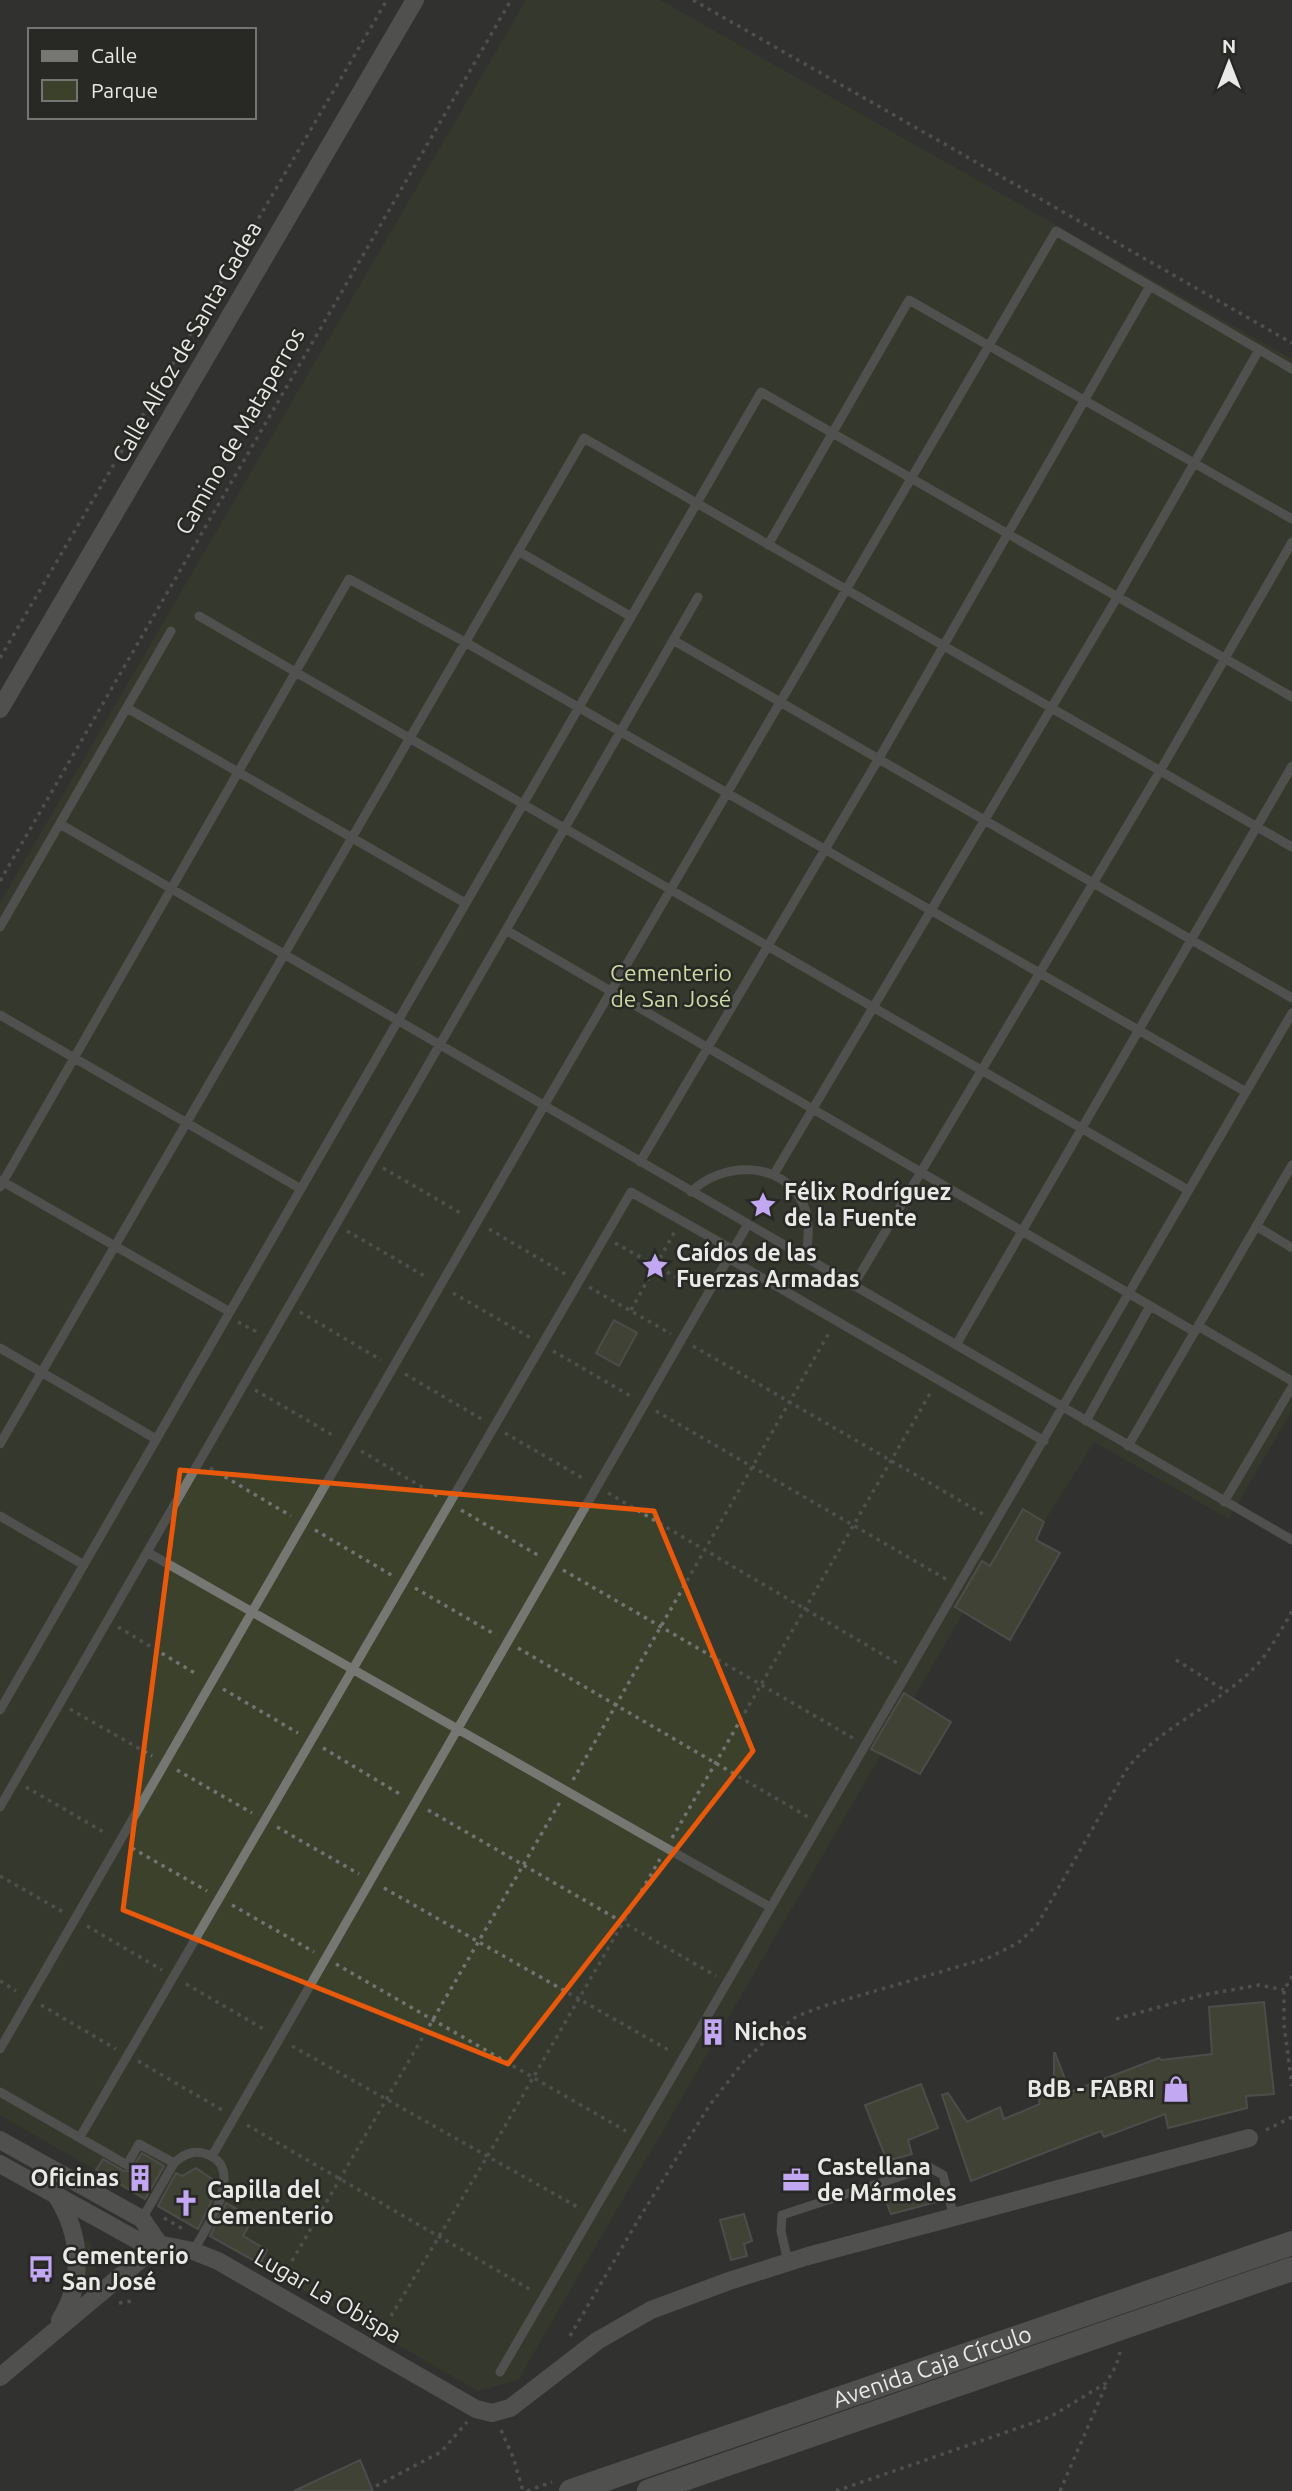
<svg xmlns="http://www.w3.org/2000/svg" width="1292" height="2491" font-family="Ubuntu,sans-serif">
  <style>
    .green { fill: #3b412b }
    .building { fill: #50573b; stroke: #6e6f6b; stroke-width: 2 }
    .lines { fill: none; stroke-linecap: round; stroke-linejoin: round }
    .path { stroke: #737471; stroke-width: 3.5; stroke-dasharray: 3.5 5; stroke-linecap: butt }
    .lane { stroke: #767773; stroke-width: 9 }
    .street { stroke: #767773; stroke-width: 18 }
    .secondary { stroke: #767773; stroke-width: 24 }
    .marked { fill: none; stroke: #e8590c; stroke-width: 5; stroke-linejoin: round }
    .labels { text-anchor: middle; stroke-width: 5; stroke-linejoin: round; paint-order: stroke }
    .street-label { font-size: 23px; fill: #e9e9e7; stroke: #282825 }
    .park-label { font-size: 23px; fill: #cbd9a2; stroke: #282825 }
    .poi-label { font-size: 23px; font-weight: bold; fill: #e9e9e7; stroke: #282825; text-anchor: start }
  </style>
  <rect width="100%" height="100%" fill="#31322f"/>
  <path class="green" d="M526,0h134l632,359v1051l-63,109 -135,-77 -50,80 -21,-12 -505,870 -40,11 -478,-276v-1212z
    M82,2241h8c2,16 12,32 1,46l-5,-1 -3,-6z"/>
  <path class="building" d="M614,1320l23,13 -18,33 -23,-13z
    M1023,1509l21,13 -8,18 24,13 -50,87 -55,-33 27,-46 8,5z
    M904,1693l47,29 -31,52 -49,-25z
    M1264,2002l10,92 -28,2 1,12 -79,20 -3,-14 -61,23 -3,-6 -130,50 -29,-86 6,-2 19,29 33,-15 4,12 36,-15 -2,-8 16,-9v-34h1l15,39 89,-34 2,2 51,-6 -3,-47z
    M921,2084l17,44 -30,12 4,14 -25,7 -22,-56z
    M142,2153l22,13 -19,33 -49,-29 7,-11 21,12h6z
    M196,2168l16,11v16l2,1 -16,33 -40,-23 18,-33 6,3z
    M931,2185l5,17 -45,12 -6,-16z
    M226,2203l27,15 -10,18 24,14 -7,14 -50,-28z
    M744,2214l8,27 -8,3 3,12 -16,4 -11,-40z
    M360,2460l13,31h-79z"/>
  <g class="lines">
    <path class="path" d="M693,0l599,343
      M0,658l387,-658
      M0,881l511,-881
      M383,1168l81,47
      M489,1229l78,46
      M347,1231l81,47
      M615,1243l79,44
      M589,1287l82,47
      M453,1293l78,45
      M631,1310l44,-79
      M300,1312l81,48
      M238,1322l21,11
      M693,1346l290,168
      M553,1351l81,47
      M405,1374l78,46
      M255,1390l81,47
      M656,1411l290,168
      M505,1433l81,47
      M361,1451l78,46
      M210,1468l81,48
      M608,1493l289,170
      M461,1510l80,47
      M315,1530l78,46
      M563,1570l290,168
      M415,1588l81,47
      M118,1627l80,48
      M518,1648l290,169
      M1176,1660l50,31
      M223,1689l75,44
      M70,1709l82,47
      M323,1748l80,48
      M177,1770l75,43
      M573,1780l257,-449
      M26,1787l81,47
      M428,1810l288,166
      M277,1827l82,47
      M672,1838l260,-448
      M132,1848l75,43
      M0,1876l65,37
      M384,1888l288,164
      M232,1905l82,47
      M87,1926l75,44
      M336,1964l290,167
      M1292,1976l-8,14v35l8,61
      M0,1981l16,10
      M186,1984l81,47
      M41,2005l75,44
      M1116,2019l87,-24 56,-10 25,5
      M292,2046l289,163
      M138,2061l84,49
      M247,2125l284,165
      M1266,2130l26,-13
      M164,2218l21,12
      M292,2261l268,-459
      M119,2303l13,-2
      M391,2316l96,-159 173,-298
      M570,2336l70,-119 69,-111 35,-45 28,-26 25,-19 30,-11 161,-47 30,-15 19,-18 90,-156c33,-43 88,-62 126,-100 16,-16 28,-39 39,-58
      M501,2430l12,27 10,34
      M376,2486l65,-34 26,-30
      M527,2491l25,-9
      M836,2491l214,-74 56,-34 10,-17 4,-14
      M1060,2491l46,-106"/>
    <path class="lane" d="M768,545l141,-245 383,219
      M518,551l112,65
      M199,616l989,574
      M673,640l619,358
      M127,708l338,195
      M60,824l1232,716
      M0,927l171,-296
      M506,930l689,402
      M0,1015l301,174
      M640,1162l238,-402 272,-474
      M774,1174l344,-578 141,-246
      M0,1180l230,132
      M0,1187l349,-608 116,63 781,450
      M691,1192c31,-31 92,-32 112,12 8,16 5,37 3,54
      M1256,1226l36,22
      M728,1258l316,183
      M853,1286l307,-515 132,-229
      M1198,1326l94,55
      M956,1345l336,-579
      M0,1348l156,91
      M1086,1421l64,-115
      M0,1444l584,-1006 708,409
      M1128,1446l164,-281
      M1224,1502l68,-115
      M0,1516l84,49
      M147,1552l623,355
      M0,1710l761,-1318 531,305
      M0,1807l698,-1210
      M0,2049l545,-945 511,-873 236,138
      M0,2092l127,73 12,-21 35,19
      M80,2137l551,-945 102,58
      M212,2156l536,-932
      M142,2219l32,-56c8,-7 17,-13 29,-10 47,12 3,76 -10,98
      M788,2262l-7,-31 1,-16 147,-48 14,8 11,42
      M500,2372l792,-1359"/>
    <path class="street" d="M0,709l415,-709
      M0,2140l142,79 17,25
      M0,2164l137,76 56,11 25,10 258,148 16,4 18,-5 87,-67 54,-31 78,-29 79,-25 441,-118
      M56,2195c25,39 29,85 4,125
      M0,2377l159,-133"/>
    <g class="secondary">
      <path id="s1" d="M571,2491l721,-248"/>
      <path d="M649,2491l643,-222"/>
    </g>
  </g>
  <path d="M0 0H1292V2491H0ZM180,1470l474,41 99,240 -245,313 -385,-154z" fill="#31322f" fill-opacity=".55" fill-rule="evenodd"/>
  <path class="marked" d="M180,1470l474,41 99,240 -245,313 -385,-154z"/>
  <defs>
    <symbol id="sight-bare" viewBox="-9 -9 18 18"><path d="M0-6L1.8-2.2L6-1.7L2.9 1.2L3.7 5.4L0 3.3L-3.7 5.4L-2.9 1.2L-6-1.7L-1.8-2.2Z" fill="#c2a8f3" stroke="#282825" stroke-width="2.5" paint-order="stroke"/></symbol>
    <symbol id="building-bare" viewBox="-9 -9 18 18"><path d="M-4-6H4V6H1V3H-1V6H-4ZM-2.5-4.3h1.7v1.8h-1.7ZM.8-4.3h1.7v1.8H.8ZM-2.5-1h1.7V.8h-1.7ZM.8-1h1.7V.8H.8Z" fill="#c2a8f3" stroke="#282825" stroke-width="2.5" paint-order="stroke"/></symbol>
    <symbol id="shop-bare" viewBox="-9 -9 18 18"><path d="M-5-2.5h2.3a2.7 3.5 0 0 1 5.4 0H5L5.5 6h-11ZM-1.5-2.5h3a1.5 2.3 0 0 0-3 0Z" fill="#c2a8f3" stroke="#282825" stroke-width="2.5" paint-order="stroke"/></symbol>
    <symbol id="office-bare" viewBox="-9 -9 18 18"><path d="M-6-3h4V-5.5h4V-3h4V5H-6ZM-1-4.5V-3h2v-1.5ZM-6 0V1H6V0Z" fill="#c2a8f3" stroke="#282825" stroke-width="2.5" paint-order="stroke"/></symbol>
    <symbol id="church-bare" viewBox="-9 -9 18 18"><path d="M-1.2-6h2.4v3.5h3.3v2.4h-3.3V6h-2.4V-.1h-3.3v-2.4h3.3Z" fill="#c2a8f3" stroke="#282825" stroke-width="2.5" paint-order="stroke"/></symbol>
    <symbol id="bus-bare" viewBox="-9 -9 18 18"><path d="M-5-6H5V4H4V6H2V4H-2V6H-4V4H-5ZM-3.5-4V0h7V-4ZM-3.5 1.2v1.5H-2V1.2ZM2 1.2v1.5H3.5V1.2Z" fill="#c2a8f3" stroke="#282825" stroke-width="2.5" paint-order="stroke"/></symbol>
  </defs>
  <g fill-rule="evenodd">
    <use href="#sight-bare" x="744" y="1186" width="38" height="38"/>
    <use href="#sight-bare" x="636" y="1247" width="38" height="38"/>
    <use href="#building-bare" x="694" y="2013" width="38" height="38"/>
    <use href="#shop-bare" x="1157" y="2070" width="38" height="38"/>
    <use href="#building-bare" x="121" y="2159" width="38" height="38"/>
    <use href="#office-bare" x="777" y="2161" width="38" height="38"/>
    <use href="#church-bare" x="167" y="2184" width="38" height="38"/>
    <use href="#bus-bare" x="22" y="2250" width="38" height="38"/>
  </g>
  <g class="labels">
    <g class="street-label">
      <text transform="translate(187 342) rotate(-60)" y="8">Calle Alfoz de Santa Gadea</text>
      <text transform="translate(240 431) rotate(-60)" y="8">Camino de Mataperros</text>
      <text transform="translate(328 2296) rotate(30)" y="8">Lugar La Obispa</text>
      <text dy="8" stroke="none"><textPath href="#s1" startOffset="382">Avenida Caja Círculo</textPath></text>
    </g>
    <g class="park-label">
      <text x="671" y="981">Cementerio<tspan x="671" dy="26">de San José</tspan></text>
    </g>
    <g class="poi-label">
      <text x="784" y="1200">Félix Rodríguez<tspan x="784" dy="26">de la Fuente</tspan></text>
      <text x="676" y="1261">Caídos de las<tspan x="676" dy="26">Fuerzas Armadas</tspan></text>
      <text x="734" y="2040">Nichos</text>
      <text x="1155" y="2097" text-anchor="end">BdB - FABRI</text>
      <text x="817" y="2175">Castellana<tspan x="817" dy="26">de Mármoles</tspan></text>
      <text x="119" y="2186" text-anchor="end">Oficinas</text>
      <text x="207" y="2198">Capilla del<tspan x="207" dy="26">Cementerio</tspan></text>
      <text x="62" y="2264">Cementerio<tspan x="62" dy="26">San José</tspan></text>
    </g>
  </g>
  <rect x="28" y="28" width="228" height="91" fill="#282825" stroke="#757573" stroke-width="2"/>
  <rect x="42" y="51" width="35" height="10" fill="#767773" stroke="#757573" stroke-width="2"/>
  <text x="91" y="63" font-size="21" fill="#e9e9e7">Calle</text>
  <rect x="42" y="80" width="35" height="21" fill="#3b412b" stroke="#757573" stroke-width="2"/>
  <text x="91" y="98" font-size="21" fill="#e9e9e7">Parque</text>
  <g transform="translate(1229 63)" stroke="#282825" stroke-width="5" paint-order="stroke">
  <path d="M0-5L12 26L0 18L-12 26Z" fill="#e9e9e7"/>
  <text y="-10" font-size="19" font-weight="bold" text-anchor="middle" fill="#e9e9e7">N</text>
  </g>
</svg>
